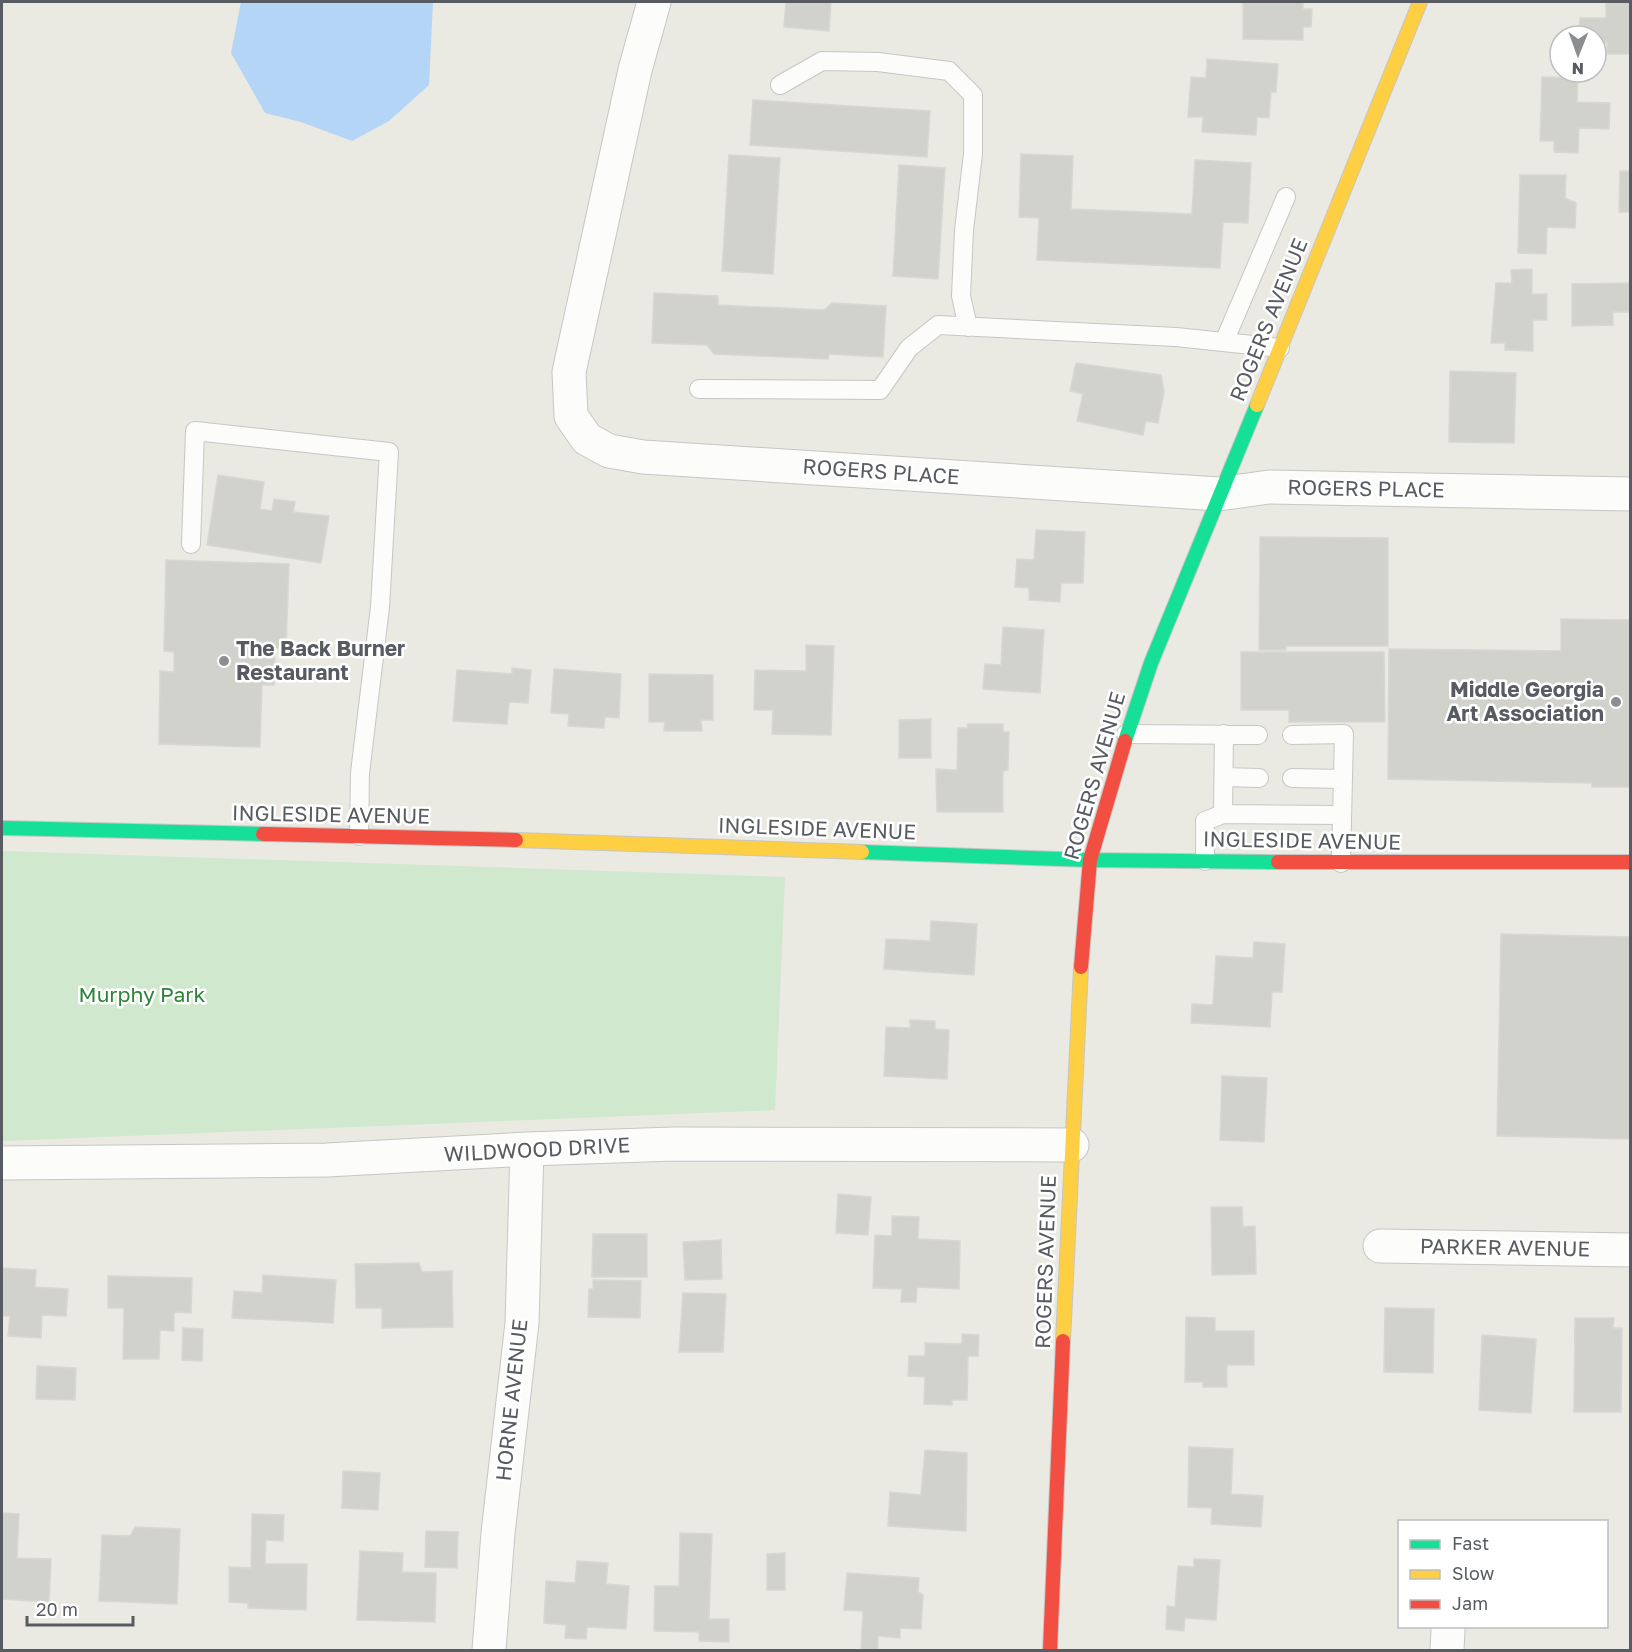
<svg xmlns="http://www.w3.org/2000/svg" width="1632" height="1652" font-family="'Golos Text',sans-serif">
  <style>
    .green { fill: #cfe8ce }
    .water { fill: #b4d5f6 }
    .building { fill: #d2d2cd; stroke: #d9d7d2; stroke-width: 1.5 }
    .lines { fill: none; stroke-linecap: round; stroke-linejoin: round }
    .lane-casing { stroke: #c6c7c5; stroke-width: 20 }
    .street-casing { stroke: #c6c7c5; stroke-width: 35 }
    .fast-casing { stroke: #c6c6c5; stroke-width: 16 }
    .slow-casing { stroke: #c6c6c5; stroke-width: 16 }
    .jam-casing { stroke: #c6c6c5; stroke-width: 16 }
    .lane { stroke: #fcfcfb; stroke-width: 18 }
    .street { stroke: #fcfcfb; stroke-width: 33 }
    .fast { stroke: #16e098; stroke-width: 14 }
    .slow { stroke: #ffcf43; stroke-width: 14 }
    .jam { stroke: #f24e42; stroke-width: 14 }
    .poi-dot { fill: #8b8d8f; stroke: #fff; stroke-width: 2 }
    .labels { text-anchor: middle; stroke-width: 5; stroke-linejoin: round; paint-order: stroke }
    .street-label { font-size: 21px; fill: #585c62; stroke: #fff }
    .poi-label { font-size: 21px; font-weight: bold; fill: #585c62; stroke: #fff; text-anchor: start }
    .park-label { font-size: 21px; fill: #2e8339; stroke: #fff }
  </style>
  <rect width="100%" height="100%" fill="#eae9e2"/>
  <path class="green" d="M2,851l783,26 -10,233 -773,31z"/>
  <path class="water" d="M241,2h192l-4,83 -40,36 -37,20 -51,-19 -36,-9 -34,-60z"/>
  <path class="building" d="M786,2h45l-2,29 -45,-4z
    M1243,2h60v7h9l-1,18h-8v13l-60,-1z
    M1606,2h24v52h-23v-11h-11v-7h-17l1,-18h26z
    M1207,59l71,5 -2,28h-5l-2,26 -12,-1 -1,18 -54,-3 1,-15h-15l3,-40 15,1z
    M1542,77l36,1 -1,24 33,1 -1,26 -30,-1 -1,25 -24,-1v-11h-14z
    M753,100l177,11 -3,46 -177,-12z
    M1021,154l52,2 -2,53 121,5 3,-54 56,3 -3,60 -25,-1 -3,46 -183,-8 2,-42 -20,-1z
    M729,155l51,3 -7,116 -51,-3z
    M899,165l46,3 -7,111 -45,-3z
    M1620,171h10v41h-11z
    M1520,175h46l-1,23 11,5 -1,25 -28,-1 -1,27 -28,-1z
    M1532,269v25h15v26h-14v31l-28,-1v-7h-14l5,-60h16l-1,-13z
    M1630,283v29h-17v13l-41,1v-42z
    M654,293l64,3v9l106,5 8,-7 54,3 -3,51 -54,-3 -1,5 -114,-5 -7,-9 -55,-2z
    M1076,363l85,12 3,17 -6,31 -12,-2 -3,14 -66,-14 6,-27 -13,-3z
    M1450,371l66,2 -2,70 -65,-1z
    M218,475l46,7 -4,27 12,2 2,-12 21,3 -2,10 36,4 -8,47 -114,-18z
    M1036,530l49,2 -2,51h-22l-1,19 -31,-2v-12l-14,-1 2,-28 17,1z
    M1260,537l128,1v108h-102v4h-27z
    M166,560l123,4 -3,84h-11l-1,37h-12l-2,62 -101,-3 1,-73 14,1v-20l-10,-1z
    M1561,619l69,1v167h-38v-4l-204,-4 1,-130 172,2z
    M1003,627l41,3 -4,63 -57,-4 2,-25 16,1z
    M806,645l28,1 -3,89 -59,-1 1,-24h-19l1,-40 51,1z
    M1241,652h143l1,70h-96v-12h-48z
    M512,668l19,2 -3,33 -19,-1 -2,22 -54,-3 4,-51 55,4z
    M554,669l67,5 -2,44 -14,-1 -1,11 -36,-2 1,-12 -18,-1z
    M649,674l64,1v45h-12l1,11h-38l1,-9h-16z
    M931,719v39h-32v-38z
    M968,724h35v8h6l-1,38 -5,1v41h-66l-1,-43 21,1 1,-42h9z
    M931,921l46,3 -3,51 -90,-6 2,-30 44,2z
    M1501,934l129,3v202l-133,-3z
    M1254,942l31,2 -3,48h-10l-2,35 -79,-4 1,-19 21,1 3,-49 37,2z
    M910,1020l25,1v8l14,1 -2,49 -63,-3 2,-49 24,1z
    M1222,1076l45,2 -3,64 -44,-2z
    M838,1194l33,3 -3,38 -32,-2z
    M1211,1207h31l1,20 12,-1 1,48 -44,1z
    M892,1216l27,1 -1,22 42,2 -1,48 -42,-2 -1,15h-15l1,-13 -29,-1 2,-53 17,1z
    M593,1234h54v43h-55z
    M721,1240l1,39 -37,1 -2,-38z
    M419,1263l3,9 30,-1 1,56 -71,1v-20h-26l-1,-44z
    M2,1268l34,2 -1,17 33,2 -2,27 -24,-1 -1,23 -33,-2 2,-20h-8z
    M263,1275l73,5 -3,43 -101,-5 2,-27 28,2z
    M108,1276l84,2 -1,35 -17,-1v19l-14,-1 -1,29h-36l1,-51h-16z
    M593,1280l48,1 -1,37 -52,-1 1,-28h4z
    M683,1293l43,1 -3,58h-44z
    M1385,1308l49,1 -1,64 -49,-1z
    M1186,1317l29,1v13h39v34h-27v22h-24v-5h-18z
    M1575,1318h39l-1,10h9l-1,84h-47z
    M183,1328l20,1 -1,32 -20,-1z
    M962,1334l17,1 -1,21h-10l-1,44h-15v5l-28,-1 1,-27 -17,-1 1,-20h16v-13l37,1z
    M1482,1335l54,4 -5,74 -52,-3z
    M37,1366l39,2 -1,32 -39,-1z
    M1189,1447l44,2 -2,45 32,2 -2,31 -50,-3 1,-16 -24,-1z
    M925,1450l42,3 -1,78 -78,-5 2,-34 31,3z
    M343,1471l37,2 -2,37 -36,-2z
    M2,1513l17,1 -2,44 34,1 -2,43 -47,-3z
    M252,1514l32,1 -1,26 -17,-1 -1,24h42l-1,46 -58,-2v-5l-19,-1v-35l22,1z
    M135,1527l45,2 -3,75 -78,-3 3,-66 28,1z
    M426,1531l32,1 -1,36 -32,-1z
    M680,1533l32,1 -3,85h20v23l-30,-1v-9l-45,-1 1,-45h24z
    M360,1551l43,2 -1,19 34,1 -1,49 -78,-2z
    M785,1553v37h-18v-36z
    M1194,1559l26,1 -4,60 -31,-2 -1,13 -18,-2 1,-23 8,1 3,-41 16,1z
    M577,1561l31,2 -2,21 23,2 -3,43 -39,-2 -1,12 -21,-1 1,-13 -22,-2 2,-42 29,2z
    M847,1573l72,5 -1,14 5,3 -2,34 -21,-1v10l-22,-2v14h-17l2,-39 -19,-1z"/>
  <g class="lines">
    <defs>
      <path id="lane" d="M780,85l42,-24 56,1 71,9 24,24v59l-9,76 -3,66 7,31
        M1224,342l62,-145
        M699,389l181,1 29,-42 29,-23 238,12 104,11
        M191,544l4,-113 194,21 -9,155 -20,166 -1,63
        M1126,734l132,1
        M1224,734l-1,80 119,1
        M1292,735l52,-1 -3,129
        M1224,777l35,1
        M1292,778l51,1
        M1205,861v-40l18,-7"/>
      <path id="street" d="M654,2l-19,68 -66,302 2,44 16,23 22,12 34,6 576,37 50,-7 361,7
        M2,1163l325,-3 200,-11 147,-5 398,1
        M1380,1246l250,4
        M489,1650l9,-117 24,-210 5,-174
        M1447,1650l1,-20"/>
      <path id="fast" d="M1125,741l26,-78 106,-258
        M2,828l261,6
        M862,852l228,8 188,2"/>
      <path id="slow" d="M1257,405l163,-403
        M516,840l346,12
        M1063,1341l18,-374"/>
      <path id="jam" d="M263,834l253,6
        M1278,862h352
        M1081,967l9,-107 35,-119
        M1050,1650l13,-309"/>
    </defs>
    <use href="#lane" class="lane-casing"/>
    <use href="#street" class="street-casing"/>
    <use href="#fast" class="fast-casing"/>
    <use href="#slow" class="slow-casing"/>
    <use href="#jam" class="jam-casing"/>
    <use href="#lane" class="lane"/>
    <use href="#street" class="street"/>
    <use href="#fast" class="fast"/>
    <use href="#slow" class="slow"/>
    <use href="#jam" class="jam"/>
  </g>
  <g class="poi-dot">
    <circle cx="224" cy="661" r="6"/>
    <circle cx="1616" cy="702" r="6"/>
  </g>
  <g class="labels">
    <g class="street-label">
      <text transform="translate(1269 320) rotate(-68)" y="7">ROGERS AVENUE</text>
      <text transform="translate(881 472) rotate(4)" y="7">ROGERS PLACE</text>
      <text transform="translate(1366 489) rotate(1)" y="7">ROGERS PLACE</text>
      <text transform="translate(1095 776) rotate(-74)" y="7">ROGERS AVENUE</text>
      <text transform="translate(331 815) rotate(1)" y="7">INGLESIDE AVENUE</text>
      <text transform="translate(817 829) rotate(2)" y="7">INGLESIDE AVENUE</text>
      <text transform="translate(1302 841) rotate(1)" y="7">INGLESIDE AVENUE</text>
      <text transform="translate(537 1150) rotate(-3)" y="7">WILDWOOD DRIVE</text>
      <text transform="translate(1505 1248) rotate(1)" y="7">PARKER AVENUE</text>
      <text transform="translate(1046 1262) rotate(-88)" y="7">ROGERS AVENUE</text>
      <text transform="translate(512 1400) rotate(-84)" y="7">HORNE AVENUE</text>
    </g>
    <g class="poi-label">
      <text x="236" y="656">The Back Burner<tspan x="236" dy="24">Restaurant</tspan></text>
      <text x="1604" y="697" text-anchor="end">Middle Georgia<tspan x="1604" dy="24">Art Association</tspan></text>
    </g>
    <g class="park-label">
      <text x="142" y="1002">Murphy Park</text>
    </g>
  </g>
  <rect width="1632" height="1652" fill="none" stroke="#585c62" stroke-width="6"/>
  <rect x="1398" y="1520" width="210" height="108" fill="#ffffff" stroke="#bcbec0" stroke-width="1.5"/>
  <rect x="1410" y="1540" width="30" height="9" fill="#16e098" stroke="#bcbec0" stroke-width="1.5"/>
  <text x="1452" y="1550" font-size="18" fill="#585c62">Fast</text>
  <rect x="1410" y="1570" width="30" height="9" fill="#ffcf43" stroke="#bcbec0" stroke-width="1.5"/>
  <text x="1452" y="1580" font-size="18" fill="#585c62">Slow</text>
  <rect x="1410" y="1600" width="30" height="9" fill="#f24e42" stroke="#bcbec0" stroke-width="1.5"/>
  <text x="1452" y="1610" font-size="18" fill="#585c62">Jam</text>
  <g transform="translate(1578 54) rotate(181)"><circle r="28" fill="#ffffff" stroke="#bcbec0" stroke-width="1.5"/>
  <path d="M0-4.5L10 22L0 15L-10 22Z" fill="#8b8d8f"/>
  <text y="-9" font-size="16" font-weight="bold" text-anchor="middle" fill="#585c62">N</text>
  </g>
  <path d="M27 1616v9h106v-9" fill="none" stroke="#585c62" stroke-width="3"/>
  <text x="36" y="1616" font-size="18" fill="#585c62" stroke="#ffffff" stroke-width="4.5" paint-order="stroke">20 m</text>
</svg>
